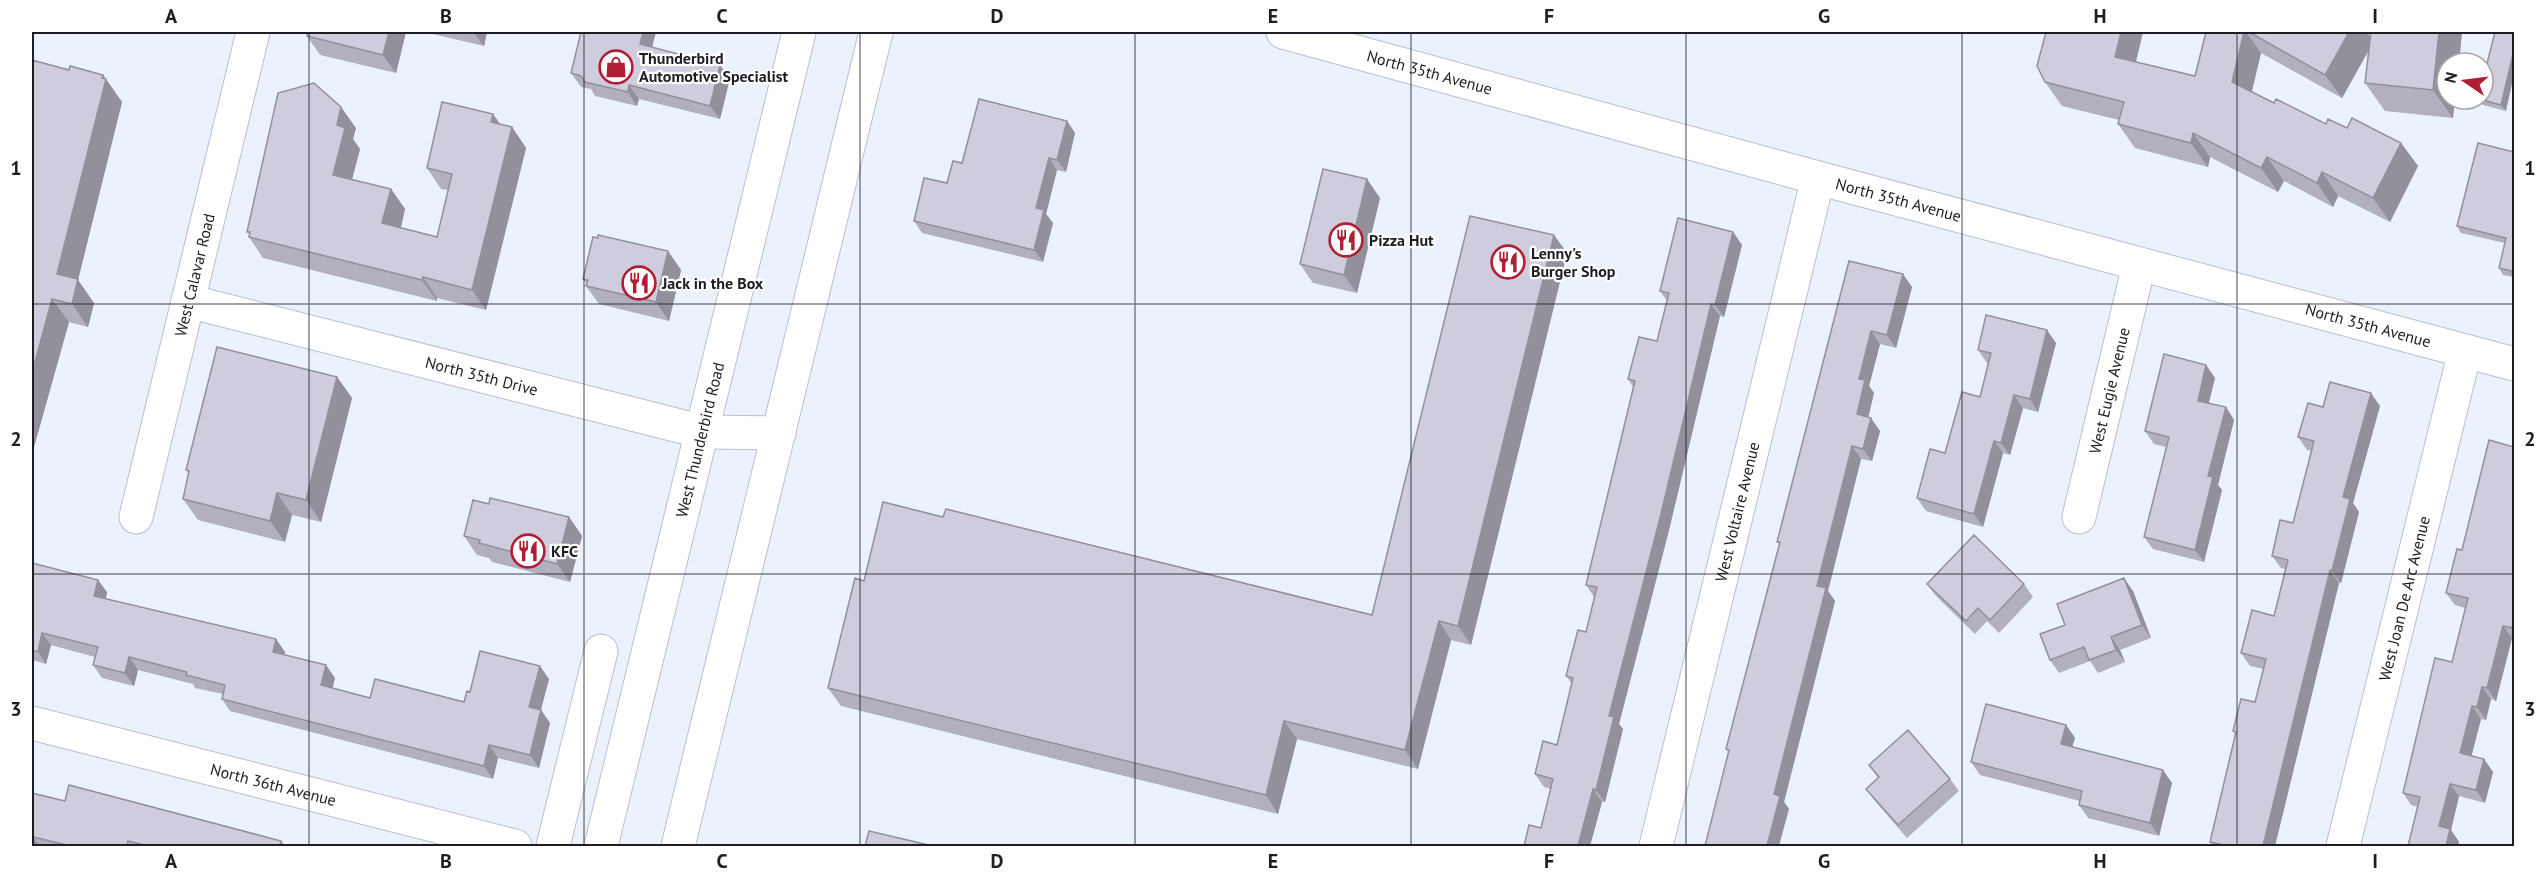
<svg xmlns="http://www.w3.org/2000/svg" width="2546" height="878" font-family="'PT Sans',sans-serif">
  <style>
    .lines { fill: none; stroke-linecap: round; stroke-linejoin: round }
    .minor-casing { stroke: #babfcf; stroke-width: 35 }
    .major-casing { stroke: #babfcf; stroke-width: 35 }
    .minor { stroke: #fff; stroke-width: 33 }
    .major { stroke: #fff; stroke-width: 33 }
    .wall { fill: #b2b0be }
    .shaded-wall { fill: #91909b }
    .building { fill: #cfcddd; stroke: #91909b; stroke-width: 1.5 }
    .grid { fill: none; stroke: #1c1e23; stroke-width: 1.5; stroke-opacity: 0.55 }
    .labels { text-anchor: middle; stroke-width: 4.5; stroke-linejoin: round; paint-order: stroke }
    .poi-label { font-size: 16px; font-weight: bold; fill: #1c1e23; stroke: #fff; text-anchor: start }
    .street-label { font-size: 16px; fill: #1c1e23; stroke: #fff }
    .neatline { fill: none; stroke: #1c1e23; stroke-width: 2 }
    .grid-label { font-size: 20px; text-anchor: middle; font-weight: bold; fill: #1c1e23 }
  </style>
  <rect width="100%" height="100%" fill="#ecf1fe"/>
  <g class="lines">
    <defs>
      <g id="minor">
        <path id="s1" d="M188,301l515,131 76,1"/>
        <path id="s2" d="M136,517l117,-485"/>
        <path id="s3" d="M2079,517l60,-252"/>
        <path id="s4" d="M32,723l483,123"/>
        <path d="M553,846l48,-195"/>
        <path id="s5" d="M1656,846l162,-668"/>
        <path id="s6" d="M2343,846l122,-495"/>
      </g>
      <g id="major">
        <path id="s7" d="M1283,32l535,146 696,186"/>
        <path id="s8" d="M601,846l198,-814"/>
        <path d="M678,846l198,-814"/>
      </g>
    </defs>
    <use href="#minor" class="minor-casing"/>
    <use href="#major" class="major-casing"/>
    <use href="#minor" class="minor"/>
    <use href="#major" class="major"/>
  </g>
  <path class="wall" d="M308,32h98l-10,41 -76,-18 -13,-19z
    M424,32h63l-3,14z
    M581,32h75l-4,15 78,31 -10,41 -81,-20 -2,7 -42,-10 -4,-7 -10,-2 -10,-14z
    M2143,32l-7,30 59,14 11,-44h161l3,4 92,-4 -3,31h-12l6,55 -68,-7 -20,-28 3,-32 -26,47 -81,-45 -9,39 22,11 52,21 21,4 54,15 17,23 -28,56 -52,-26 -5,11 -49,-26 -6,11 -68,-35 -2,10 -73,-19 -17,-24 1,-4 -57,-14 -17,-24z
    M2495,32l11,79 -23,-6 -5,-6z
    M32,60l37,10 34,5 19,27 -44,178 16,23 -6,24 -19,-5 -35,125h-2z
    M1067,121l8,12 -9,39 -9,-2 -11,44 7,9 -10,39 -121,-29 -8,-12 33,-38 15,-20z
    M500,124l12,3 14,21 -40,162 -49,-12v3l-174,-43 -14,-21 1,-2 -3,-3 109,-104 -3,11 7,10 -8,30 39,10 14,20 -4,19 36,9 11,-47 -7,-1 -14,-21z
    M2514,152v126v-1l-11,-2 -4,-7 6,-25 -44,-10 -4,-7z
    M1380,198l-23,95 -44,-10 -13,-19z
    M1733,232l9,13 -18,72 -4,-1 -51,214 -50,194 4,5 -18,73h-3l-12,44h-66l17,-18 10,-39 -7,-2 -9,-13 22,-29 15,-61 -6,-8 20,-44 8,-35 -8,-12 47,-198 -5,-8 29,-38 10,-40 -7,-10z
    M1554,235l13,18 -96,392 -20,-5 -33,129 -121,-30 -19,75 -437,-108 -13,-18 36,-107 79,-64 429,98z
    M668,251l13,19 -12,51 -70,-17 -13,-18 1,-2 -4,-5z
    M1849,261l63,26 -16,61 -16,-4 -11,42 5,7 -6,24 12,14 -8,30 -11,-2 -33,132 7,10 -51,201 5,7 -60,-56 -3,-4 53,-205 -2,-2z
    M2056,343l-18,69 -15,-4 -13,47 -7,-2 -20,74 -57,-16 -9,-13 63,-101 9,-34h-2l-9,-13z
    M2206,365l9,13 -6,25 17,4 8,13 -16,65 4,5 -18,72 -51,-13 -9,-12 22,-90 -12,-3 -9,-13z
    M337,377l15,21 -31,124 -29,-7 -7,27 -87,-22 -15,-21 6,-25 -3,-4z
    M2380,406l-27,97 6,9 -18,71h-2l-64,263h-62l-3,-4 25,-107 -2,-4 22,-29 9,-33 -14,-3 -9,-13 33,-37 11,-47 -4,-1 -9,-12 21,-33 19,-72 -5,-1 -9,-13 25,-30z
    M2514,447v192l-2,-1 -16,63 -5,-2 -5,21 -5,-1 -10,37 22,16 -8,31 -26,-7 -8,34 8,12 -1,4h-50l10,-39 -7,-2 -8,-12 49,-131 13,-54 -10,-3 -9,-12 16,-43z
    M489,504l80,13 13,19 -12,46 -78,-20 -3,-4 -12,-3 -13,-19z
    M32,563l75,29 -1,7 179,53v3l50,23 -3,10 38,10 94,4 6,-10 79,-13 -8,31 9,13 -11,45 -41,-10 -5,21 -263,-68 -8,-12 1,-5 -28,-6 -2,-4 -55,-14 -4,16 -32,-8 -9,-13 2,-8 -44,-12 -5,19 -14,-4z
    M1927,584h97l9,13 -34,36 -12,-12 -12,13 -39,-38z
    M2133,591l18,47 -31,12 5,12 -27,11 -8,-12 -31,12 -9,-13 15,-35z
    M2066,725l9,13 -3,9 100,36 -13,53 -71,-18 -9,-13 1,-4 -100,-26 -9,-13z
    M1869,765l81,14 9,12 -52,47 -32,-37 -9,-12 12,-11z
    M32,793l33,8 216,40 4,5h-253z"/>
  <path class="shaded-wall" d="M389,32h17l-10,41 -13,-18z
    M473,32h14l-3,14z
    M643,32h13l-7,26 -9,-14z
    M2121,32h22l-12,49 -16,-24z
    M2244,32h2l15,21 -13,53 -16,-24z
    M2349,32h18l7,9 -32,57 -17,-23z
    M2439,32h23l-3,31h-12v36h8l-2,19 -20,-28z
    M2514,50v25l-8,36 -5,-6z
    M720,65l10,13 -10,41 -10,-13z
    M103,75l19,27 -44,178 16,23 -6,24 -16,-23 -15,-30z
    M629,85l10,14 -2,7 -9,-14z
    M341,107l15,21 -3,11 7,10 -12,46 -15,-20 4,-50z
    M493,114l15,21 -17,-13z
    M1067,121l8,12 -9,39 -9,-12z
    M512,127l14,21 -40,162 -14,-20z
    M2193,133l17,24 -2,10 -17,-24z
    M2401,143l17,23 -28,56 -17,-24z
    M2267,157l17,24 -6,11 -17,-24z
    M1049,158l8,12 -11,44 7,9 -10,39 -9,-12 2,-42z
    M2322,172l16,24 -5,11 -16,-24z
    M1367,179l13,19 -23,95 -13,-18z
    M391,189l14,20 -8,35 -15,-21z
    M1733,232l9,13 -18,72 -9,-12z
    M1554,235l13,18 -96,392 -13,-19z
    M668,251l13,19 -12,51 -13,-19z
    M1903,274l9,13 -16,61 -9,-13z
    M423,277l14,21v3l-15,-21z
    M52,299l17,23 -35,125 -2,-3v-71z
    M1711,304l9,12 -51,214 -50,194 4,5 -18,73 -9,-12 13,-74z
    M2047,330l9,13 -18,69 -8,-13z
    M1871,331l9,13 -11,42 5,7 -8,34 -9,-13 2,-35z
    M2206,365l9,13 -9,35 -8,-12z
    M337,377l15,21 -31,124 -15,-22z
    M2371,393l9,13 -27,97 6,9 -18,71 -9,-12 11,-74z
    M2014,395l9,13 -13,47 -9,-12z
    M2226,407l8,13 -16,65 4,5 -18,72 -9,-12 13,-74z
    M1871,418l9,13 -8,30 -9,-12z
    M1994,441l9,12 -20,74 -9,-13z
    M1852,446l9,13 -33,132 7,10 -51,201 5,7 -10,37h-12l7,-52 43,-208z
    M277,493l15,22 -7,27 -15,-21z
    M569,517l13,19 -12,46 -13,-18z
    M2330,570l9,13 -64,263h-12z
    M2124,578l9,13 18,47 -9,-13z
    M98,580l9,12 -4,17 -9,-13z
    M2514,618v14l-2,-4z
    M1439,621l12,19 -33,129 -13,-19z
    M2503,626l9,12 -16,63 -9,-13z
    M42,633l9,12 -5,19 -8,-12z
    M2111,637l9,13 5,12 -9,-12z
    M276,639l9,13 -3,13 -9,-13z
    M129,657l9,13 -4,16 -9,-13z
    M326,665l9,13 -5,20 -9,-13z
    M540,666l9,13 -11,41 -9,-13z
    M2482,687l9,12 -5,21 -9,-13z
    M2472,706l9,13 -12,47 -9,-13z
    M541,710l9,13 -11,45 -9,-13z
    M1284,721l13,18 -19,75 -12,-19z
    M2066,725l9,13 -6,19 -8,-13z
    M489,745l9,13 -5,21 -9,-13z
    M2484,759l9,13 -8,31 -9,-13z
    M2163,770l9,13 -13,53 -9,-13z
    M2450,784l9,12 -8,34 8,12 -1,4h-12l-7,-20z
    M1593,789l9,13 -12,44h-12z
    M33,837l7,9h-8z
    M281,841l4,5h-5z"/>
  <path class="building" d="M308,32h81l-6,23 -76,-19z
    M581,32h62l-3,12 80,21 -10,41 -81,-21 -1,7 -43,-10 -4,-6 -10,-3z
    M2046,32h75l-6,25 80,19 11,-44h38l-12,50 42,21 2,-4 50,25 2,-5 19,9 5,-10 49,25 -28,55 -51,-26 -5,11 -50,-26 -6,11 -68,-35 -2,10 -73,-19 6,-22 -79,-20 -8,-16z
    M2249,32h100l-24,43z
    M2371,32h68l-6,58 -68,-7z
    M2495,32h19v18l-13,55 -22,-6h4v-20z
    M32,60l37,10 1,-4 33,9 -1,3 4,1 -49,195 21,5 -6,25 -20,-5 -20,74z
    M314,83l27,24 -4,18 8,3 -12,47 58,14 -9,34 55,14 15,-63 -25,-6 15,-66 51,12 -2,8 21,5 -40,163 -49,-13 -1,3 -173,-43 1,-5h-3l31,-139z
    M979,99l88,22 -10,39 -8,-2 -13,50 8,2 -10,40 -120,-29 10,-43 23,5 6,-22 9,2z
    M2478,143l36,9v123l-2,-1v-3l-13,-3 7,-30 -49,-12z
    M1323,169l44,10 -23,96 -44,-11z
    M1470,216l84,19 -96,391 -19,-5 -34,129 -121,-29 -18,74 -438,-107 27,-110 9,3 19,-79 60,15 3,-8 426,106z
    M1678,218l55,14 -18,73 -4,-1 -51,214 -51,198 5,1 -18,73 -3,-1 -15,57h-54l5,-21 12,3 12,-49 -18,-5 8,-33 14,4 16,-67 -7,-2 12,-46 8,2 11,-45 -11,-2 49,-204 -7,-2 11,-42 18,4 12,-48 -9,-2z
    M598,235l70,16 -12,51 -70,-16 2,-6 -5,-1 10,-42 5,1z
    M1849,261l54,13 -16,61 -16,-4 -12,48 6,1 -8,34 14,4 -8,31 -11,-3 -35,140 9,2 -52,206 6,2 -13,50h-62l24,-96 -3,-1 54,-207h-3z
    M1986,315l61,15 -17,69 -16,-4 -13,48 -7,-2 -20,73 -57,-16 13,-49 15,4 17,-61 18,5 11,-44 -13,-3z
    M217,347l120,30 -31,123 -29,-7 -7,28 -87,-22 6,-28 -3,-1z
    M2164,354l42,11 -8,36 28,6 -18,69 5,1 -18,73 -51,-13 25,-100 -24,-6z
    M2330,382l41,11 -28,104 7,2 -18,72 -2,-1 -67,276h-35l-18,-4 26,-110 -3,-1 8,-32 14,3 11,-43 -25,-6 11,-43 22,6 14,-56 -16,-4 8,-36 13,3 21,-82 -16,-4 10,-34 15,4z
    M2489,440l25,7v171l-2,10 -9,-2 -16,62 -5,-1 -5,20 -5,-1 -12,47 24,6 -8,31 -26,-6 -11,42 11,3 -4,17h-38l12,-49 -17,-4 32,-135 17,4 16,-64 -22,-5 11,-44 5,1z
    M490,498l79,19 -12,47 -78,-21 1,-3 -16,-4 9,-36 16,4z
    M1974,535l50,49 -34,36 -12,-12 -12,13 -39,-37z
    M32,563l66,17 -4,16 182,43 -3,13 53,13 -5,20 49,13 5,-19 89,23 3,-11 3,1 10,-41 60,15 -11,41 12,3 -11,45 -41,-10 -5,21 -262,-67 3,-14 -39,-10 1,-3 -58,-15 -4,16 -32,-8 5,-18 -56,-14 -4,19 -6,-2z
    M2124,578l18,47 -31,12 5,13 -27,10 -5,-13 -34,13 -10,-26 25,-9 -8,-21z
    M1986,704l80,21 -5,19 102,26 -13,53 -71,-18 3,-14 -111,-29z
    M1908,730l42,49 -52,46 -32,-36 13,-12 -10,-12z
    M69,785l212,56 -1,5h-132l-20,-5 -1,5h-56l-38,-9 -1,7v-51l33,8z
    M869,831l64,15h-68z"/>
  <path class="grid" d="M309,32v814M584,32v814M860,32v814M1135,32v814M1411,32v814M1686,32v814M1962,32v814M2237,32v814M32,304h2482M32,574h2482"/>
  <defs>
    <symbol id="shop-ring" viewBox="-11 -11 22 22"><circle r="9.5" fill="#fff" stroke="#b11d33" stroke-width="1.5"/><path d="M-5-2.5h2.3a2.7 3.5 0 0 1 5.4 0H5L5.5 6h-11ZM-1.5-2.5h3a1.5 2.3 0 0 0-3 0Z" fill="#b11d33"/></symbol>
    <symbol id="restaurant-ring" viewBox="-11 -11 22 22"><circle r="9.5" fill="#fff" stroke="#b11d33" stroke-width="1.5"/><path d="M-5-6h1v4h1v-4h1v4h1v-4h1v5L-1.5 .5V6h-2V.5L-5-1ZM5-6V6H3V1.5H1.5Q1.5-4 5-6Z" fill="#b11d33"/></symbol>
  </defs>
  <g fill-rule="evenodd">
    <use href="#shop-ring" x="597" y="48" width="38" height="38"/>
    <use href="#restaurant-ring" x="1327" y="221" width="38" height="38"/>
    <use href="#restaurant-ring" x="1489" y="243" width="38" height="38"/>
    <use href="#restaurant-ring" x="620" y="264" width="38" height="38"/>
    <use href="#restaurant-ring" x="509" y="532" width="38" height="38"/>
  </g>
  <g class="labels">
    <g class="poi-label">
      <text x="639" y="64">Thunderbird<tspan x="639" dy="18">Automotive Specialist</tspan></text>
      <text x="1369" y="246">Pizza Hut</text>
      <text x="1531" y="259">Lenny's<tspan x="1531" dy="18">Burger Shop</tspan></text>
      <text x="662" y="289">Jack in the Box</text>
      <text x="551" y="557">KFC</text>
    </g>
    <g class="street-label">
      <text dy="6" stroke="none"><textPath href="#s7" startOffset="152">North 35th Avenue</textPath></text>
      <text dy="6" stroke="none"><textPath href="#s7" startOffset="638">North 35th Avenue</textPath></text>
      <text dy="6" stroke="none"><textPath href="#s2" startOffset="249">West Calavar Road</textPath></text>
      <text dy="6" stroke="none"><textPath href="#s7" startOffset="1124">North 35th Avenue</textPath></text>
      <text dy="6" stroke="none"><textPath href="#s1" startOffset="303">North 35th Drive</textPath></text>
      <text dy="6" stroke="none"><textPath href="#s3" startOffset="130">West Eugie Avenue</textPath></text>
      <text dy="6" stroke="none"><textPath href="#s8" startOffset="418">West Thunderbird Road</textPath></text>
      <text dy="6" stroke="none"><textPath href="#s5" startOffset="344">West Voltaire Avenue</textPath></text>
      <text dy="6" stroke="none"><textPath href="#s6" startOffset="255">West Joan De Arc Avenue</textPath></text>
      <text dy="6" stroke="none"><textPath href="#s4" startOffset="249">North 36th Avenue</textPath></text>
    </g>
  </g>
  <rect width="2546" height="878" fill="none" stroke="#ffffff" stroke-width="66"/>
  <g transform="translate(2465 81) rotate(284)"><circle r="28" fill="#ffffff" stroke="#a4a5a7" stroke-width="1.5"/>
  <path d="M0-4.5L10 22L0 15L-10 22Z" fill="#b11d33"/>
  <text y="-9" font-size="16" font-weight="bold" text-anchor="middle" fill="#1c1e23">N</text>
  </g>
  <rect x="33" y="33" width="2480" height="812" class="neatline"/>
  <g class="grid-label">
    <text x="171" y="23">A</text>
    <text x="446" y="23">B</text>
    <text x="722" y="23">C</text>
    <text x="997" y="23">D</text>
    <text x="1273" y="23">E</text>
    <text x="1549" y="23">F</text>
    <text x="1824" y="23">G</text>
    <text x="2100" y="23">H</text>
    <text x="2375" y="23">I</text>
    <text x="16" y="175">1</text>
    <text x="2530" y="175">1</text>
    <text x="16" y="446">2</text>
    <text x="2530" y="446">2</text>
    <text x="16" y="716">3</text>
    <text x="2530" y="716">3</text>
    <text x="171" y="868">A</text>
    <text x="446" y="868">B</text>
    <text x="722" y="868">C</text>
    <text x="997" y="868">D</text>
    <text x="1273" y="868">E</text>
    <text x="1549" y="868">F</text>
    <text x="1824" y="868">G</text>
    <text x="2100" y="868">H</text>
    <text x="2375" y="868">I</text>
  </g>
</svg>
